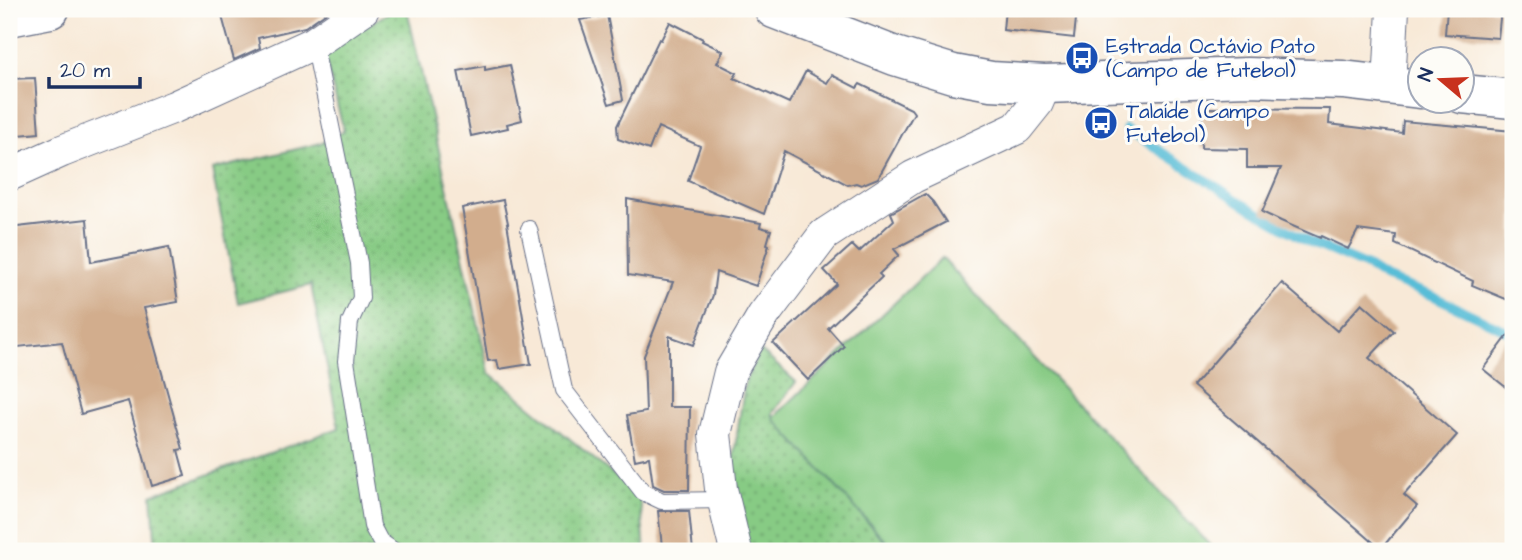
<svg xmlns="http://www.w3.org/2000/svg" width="1522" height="560" font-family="'Architects Daughter',sans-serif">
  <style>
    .grass { fill: url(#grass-dots); stroke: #517d71; stroke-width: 2 }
    .park { fill: #87cb84; stroke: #517d71; stroke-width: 2 }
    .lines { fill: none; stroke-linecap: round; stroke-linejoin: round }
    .stream { stroke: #59bdd7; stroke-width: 9 }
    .building { fill: #d2ad8d }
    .lane-casing { stroke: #687088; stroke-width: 18 }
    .street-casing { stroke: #687088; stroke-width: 34 }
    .secondary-casing { stroke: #687088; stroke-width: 41 }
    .lane { stroke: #fff; stroke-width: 16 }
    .street { stroke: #fff; stroke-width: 32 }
    .secondary { stroke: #fff; stroke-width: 38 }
    .labels { text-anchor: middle; stroke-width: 6; stroke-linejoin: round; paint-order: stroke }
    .transit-label { font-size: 21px; fill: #164399; stroke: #fdfcf7; text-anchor: start }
  </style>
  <defs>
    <pattern id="grass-dots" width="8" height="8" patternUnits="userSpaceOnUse" patternTransform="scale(1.75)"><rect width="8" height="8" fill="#87cb84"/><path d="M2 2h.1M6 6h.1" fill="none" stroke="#6ea56f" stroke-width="1.8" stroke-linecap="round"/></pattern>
  </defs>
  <rect width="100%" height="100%" fill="#fdfcf7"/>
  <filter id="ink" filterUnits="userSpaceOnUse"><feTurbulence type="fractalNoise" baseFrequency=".0143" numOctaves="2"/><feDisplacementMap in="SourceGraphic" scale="14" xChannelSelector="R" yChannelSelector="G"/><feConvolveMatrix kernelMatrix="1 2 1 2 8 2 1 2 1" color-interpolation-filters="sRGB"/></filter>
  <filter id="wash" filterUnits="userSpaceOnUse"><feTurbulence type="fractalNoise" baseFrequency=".00686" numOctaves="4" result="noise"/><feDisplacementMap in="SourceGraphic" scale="28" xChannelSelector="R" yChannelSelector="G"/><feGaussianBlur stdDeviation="1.57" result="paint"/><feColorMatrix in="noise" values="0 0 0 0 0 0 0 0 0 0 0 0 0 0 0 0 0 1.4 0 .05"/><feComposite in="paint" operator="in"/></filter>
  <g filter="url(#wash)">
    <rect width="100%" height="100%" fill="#f8e9d7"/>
    <path class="grass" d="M395,9h12l82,363 151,125 5,54h-489l-4,-56 187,-67 -28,-143 -73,18 -26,-133 109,-27 23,-12 -21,-80z
      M760,350l36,32 -24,32 121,137h-142l-10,-15 -8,-76 12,-78z"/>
    <path class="park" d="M942,258l273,293h1h-321l-122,-133z"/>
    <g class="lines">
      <path class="stream" d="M1126,129l124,79 57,33 61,26 17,11 48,18 80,38"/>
    </g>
    <g id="blocks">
      <path class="building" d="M220,9h111l-26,18 -47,11 2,10 -26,12z
        M1005,9h72l-3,29 -71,-8z
        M1447,9h54l-3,29 -53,-4z
        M607,15l16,85 -14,4 -29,-84z
        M670,22l33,17 -1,2 21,10 -6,12 20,10 -3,5 55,25 17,-32 21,12 5,-8 25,13 3,-4 51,25 3,4 -36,65 -17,7 -5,-2 -8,2 -64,-34 -20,63 -76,-33 12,-35 -42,-19 -9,23 -31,-11 -1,-13 42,-87 2,1z
        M510,65l12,55 -15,4 1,4 -37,8 -13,-65 27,-5v4z
        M35,78l4,55 -30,3v-57z
        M1202,108l128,1 -1,15 73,9 1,-12 110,10v171l-41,-17 1,-4 -78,-37 1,-9 -38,-5 -10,19 -27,-13 -1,2 -39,-17 -19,-9 19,-44h-34v-19l-46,-1z
        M925,194l8,8 13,20 -52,27 5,6 -20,19 3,3 -54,51 16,18 -36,34 -35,-37 64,-59 -13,-14 28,-25 7,7 35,-32 -3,-7z
        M627,199l134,24 -1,4 11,3 -4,14 2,1 -13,41 -40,-14 -3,23 -19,50 -25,-9v71h21l-1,83h-25l-11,-5 -4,-28 -14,3 -8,-45 19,-3 -2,-56 29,-74 -45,-7z
        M503,200l5,23h-1l24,141 -32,5 -2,-9 -9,1 -26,-153z
        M87,219l4,43 78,-15 9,55 -34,6 39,141 -5,1 7,26 -33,10 -24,-85 -47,13 -19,-72 -53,6v-120z
        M1282,283l55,48 25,-28 32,28 -25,27 88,77 -53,60 13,11 -36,43 -188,-163z
        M1513,329v64l-30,-24z
        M658,511h31l4,40h-29l-1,-5h-1z"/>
    </g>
  </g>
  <g filter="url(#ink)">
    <use href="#blocks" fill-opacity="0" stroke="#687088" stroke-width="2"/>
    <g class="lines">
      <defs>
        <path id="lane" d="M314,43l45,220 2,35 -11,24 -4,39 26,165 8,15 14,10
          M529,229l35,161 79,102 19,9 62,-1"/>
        <path id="street" d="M1389,86l4,-77
          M9,175l53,-24 112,-44 140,-64 49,-34
          M736,551l-15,-62 -6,-55 15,-62 33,-56 61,-81 89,-58 104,-49 20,-25 8,-19"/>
        <path id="secondary" d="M774,9l121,47 58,18 38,7 54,3 203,-7 95,3 77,9
          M9,17l41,-8
          M1462,94l51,5"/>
      </defs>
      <use href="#lane" class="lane-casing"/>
      <use href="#street" class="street-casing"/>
      <use href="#secondary" class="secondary-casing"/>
      <use href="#lane" class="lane"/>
      <use href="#street" class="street"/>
      <use href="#secondary" class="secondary"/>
    </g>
  </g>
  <defs>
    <symbol id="bus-disc" viewBox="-11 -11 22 22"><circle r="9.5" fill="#1a4fb4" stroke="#fdfcf7"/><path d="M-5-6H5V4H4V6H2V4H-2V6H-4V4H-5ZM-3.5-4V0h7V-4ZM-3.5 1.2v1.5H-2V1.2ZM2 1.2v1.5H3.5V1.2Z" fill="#fff"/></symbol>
  </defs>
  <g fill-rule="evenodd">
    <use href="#bus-disc" x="1063" y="39" width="38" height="38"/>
    <use href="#bus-disc" x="1082" y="104" width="38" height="38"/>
  </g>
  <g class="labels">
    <g class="transit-label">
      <text x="1106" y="53">Estrada Octávio Pato<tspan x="1106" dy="24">(Campo de Futebol)</tspan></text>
      <text x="1126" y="118">Talaíde (Campo<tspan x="1126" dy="24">Futebol)</tspan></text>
    </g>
  </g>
  <rect width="1522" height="560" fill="none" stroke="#fdfcf7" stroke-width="35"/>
  <g transform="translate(1441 80) rotate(289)"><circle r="33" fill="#fdfcf7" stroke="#a3aaba" stroke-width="2"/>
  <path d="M0-5L12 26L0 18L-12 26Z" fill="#c8321e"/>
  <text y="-10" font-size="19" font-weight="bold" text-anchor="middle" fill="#1b2f5e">N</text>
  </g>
  <path d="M49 77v10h91v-10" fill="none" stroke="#1b2f5e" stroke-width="3.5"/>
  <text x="60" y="77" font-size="21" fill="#1b2f5e" stroke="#fdfcf7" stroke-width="5" paint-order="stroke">20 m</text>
</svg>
